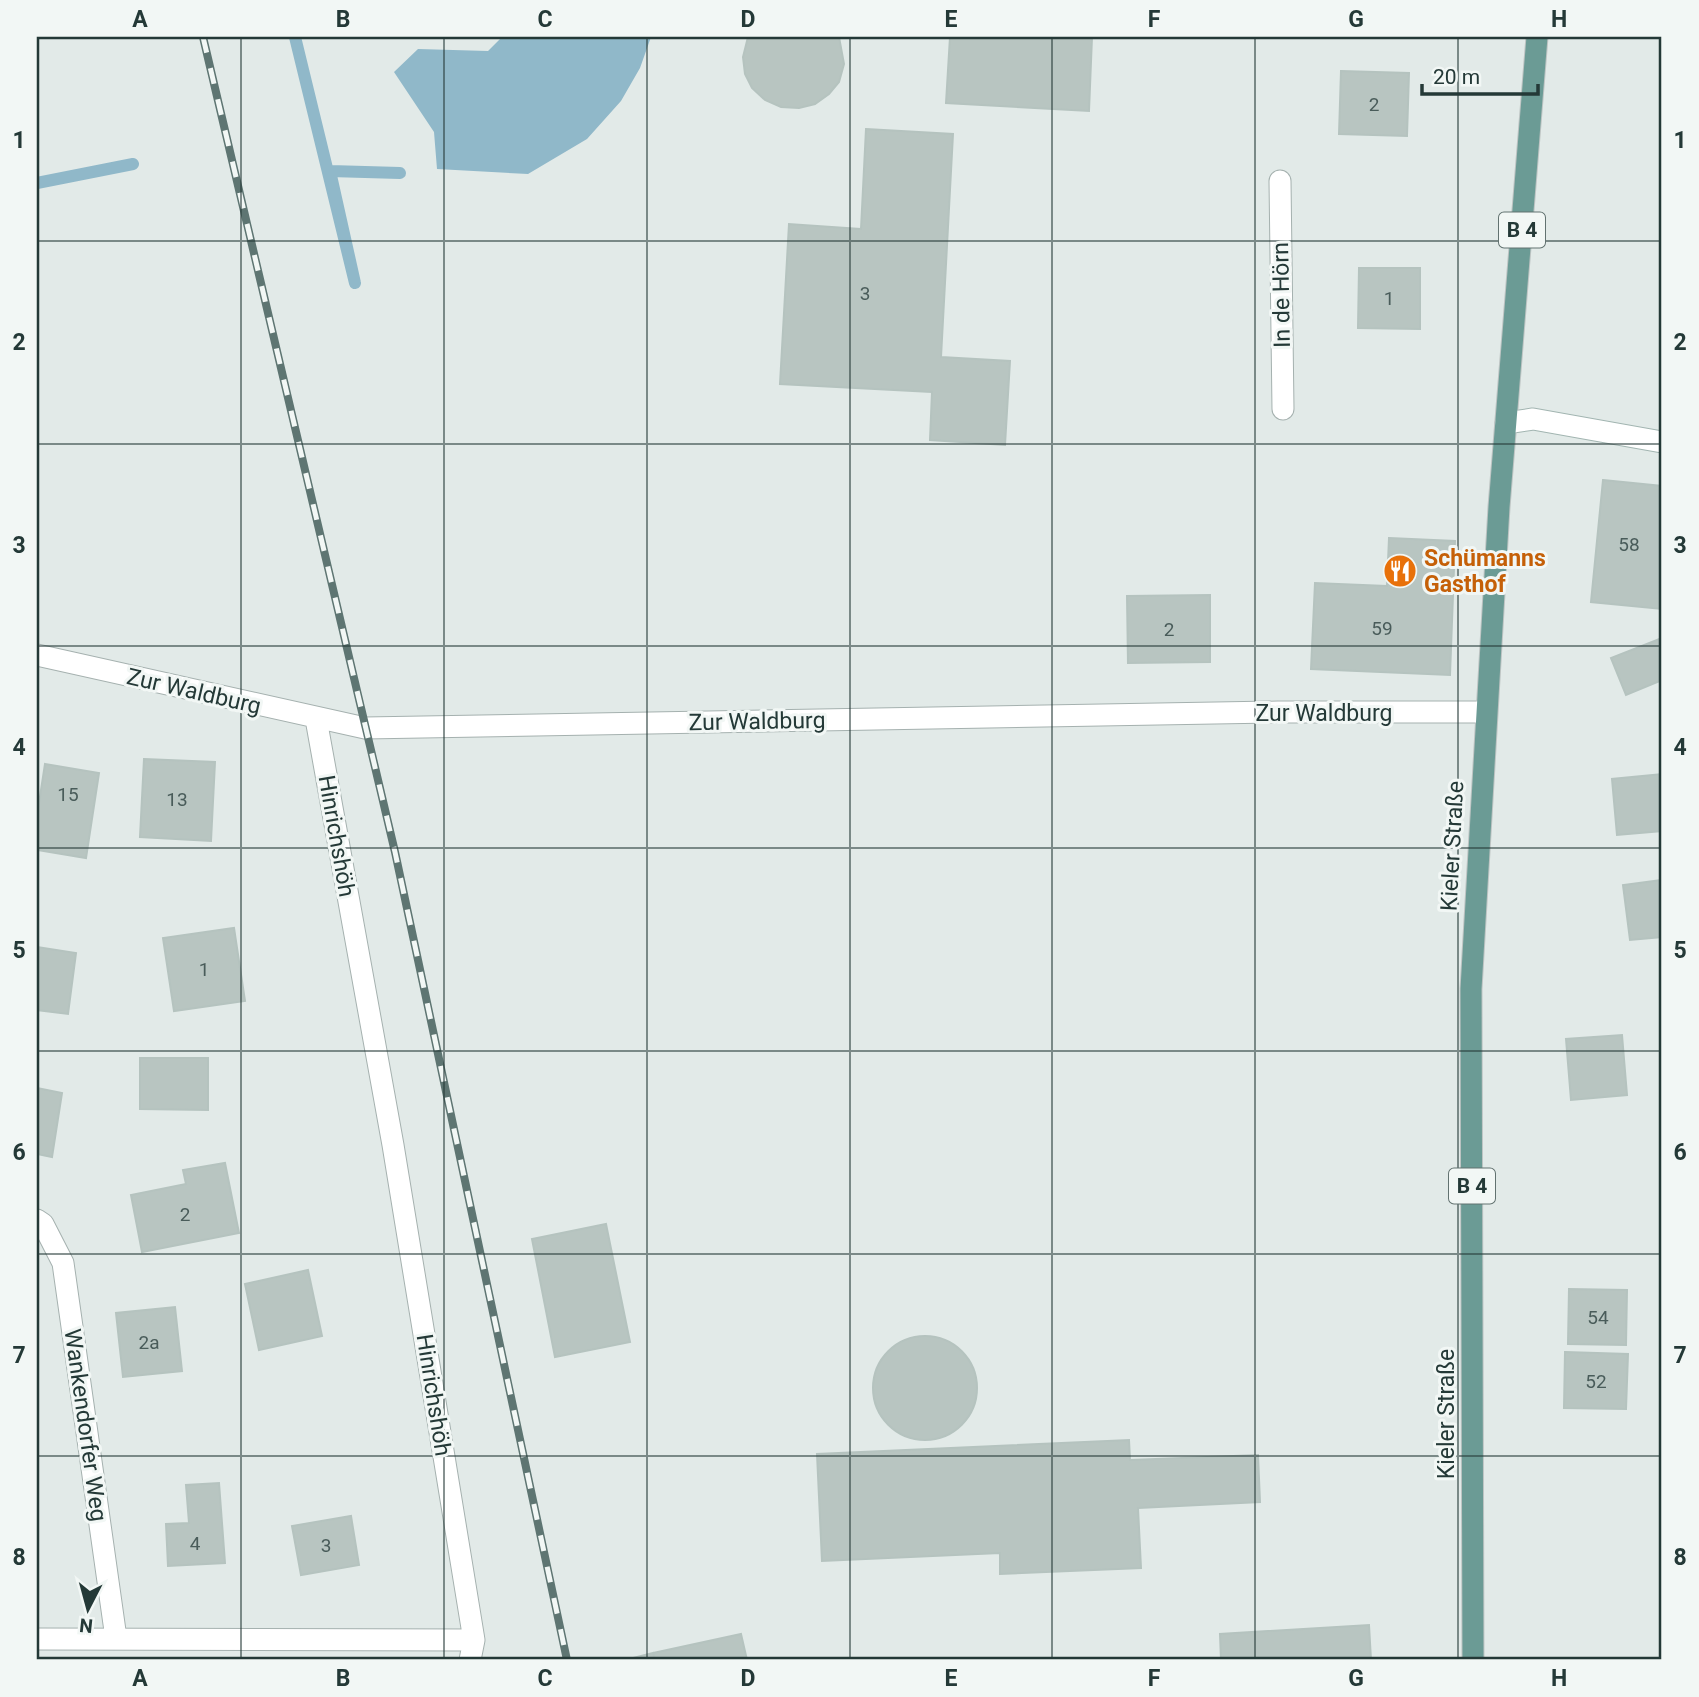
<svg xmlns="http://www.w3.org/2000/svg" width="1699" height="1697" font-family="Roboto,sans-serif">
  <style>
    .water { fill: #90b8c9 }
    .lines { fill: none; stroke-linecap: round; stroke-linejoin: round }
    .stream { stroke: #90b8c9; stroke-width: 12 }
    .building { fill: #b8c5c1; stroke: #b5c3bf; stroke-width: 2 }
    .street-casing { stroke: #a5b1af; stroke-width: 23 }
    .secondary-casing { stroke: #a2b5b1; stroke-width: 23 }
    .primary-casing { stroke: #bdc4c3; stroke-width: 23 }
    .street { stroke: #fff; stroke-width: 21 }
    .secondary { stroke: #fff; stroke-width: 21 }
    .primary { stroke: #6b9b95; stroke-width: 21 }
    .rail-casing { stroke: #5e7572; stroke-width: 8 }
    .rail { stroke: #f2f7f5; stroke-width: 5; stroke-dasharray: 16; stroke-linecap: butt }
    .grid { fill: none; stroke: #243937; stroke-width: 2; stroke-opacity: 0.55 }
    .labels { text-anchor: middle; stroke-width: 6; stroke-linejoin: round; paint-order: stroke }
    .number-label { font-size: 19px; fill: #495c5a }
    .shield { fill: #f2f7f5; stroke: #627270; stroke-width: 2 }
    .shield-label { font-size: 21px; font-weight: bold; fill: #243937 }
    .street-label { font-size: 23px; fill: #243937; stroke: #f2f7f5 }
    .food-label { font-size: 23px; font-weight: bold; fill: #c56008; stroke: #f2f7f5; text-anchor: start }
    .neatline { fill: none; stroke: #243937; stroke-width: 2.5 }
    .grid-label { font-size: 23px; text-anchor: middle; font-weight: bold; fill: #243937 }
  </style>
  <rect width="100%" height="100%" fill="#e2eae8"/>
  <path class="water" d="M502,37h149l-11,31 -19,33 -34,38 -59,35 -91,-5 -3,-37 -40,-60 24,-23 70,2z"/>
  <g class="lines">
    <path class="stream" d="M295,37l60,246 -25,-112 70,2
      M37,183l96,-19"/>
  </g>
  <path class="building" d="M748,37h91l5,27 -5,18 -10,12 -14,10 -16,4 -18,-1 -16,-7 -13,-12 -7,-14 -2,-17z
    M950,37h142l-3,74 -143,-8z
    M1341,71l68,2 -2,63 -68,-2z
    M866,129l87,5 -12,223 69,4 -5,84 -75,-5 2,-48 -152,-8 9,-160 72,5z
    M1359,268h61v61l-62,-1z
    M1603,480l59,6v123l-71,-7z
    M1389,538l66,3 -5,134 -139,-6 4,-86 72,3z
    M1210,595v67l-82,1 -1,-67z
    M1662,638v42l-36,15 -15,-37z
    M144,759l71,3 -4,79 -71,-4z
    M45,764l54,9 -13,85 -49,-8v-34z
    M1662,774v57l-45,4 -5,-56z
    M1662,880v57l-32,3 -7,-55z
    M234,928l11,73 -71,10 -11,-73z
    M37,947l39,6 -8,61 -31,-4z
    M1622,1035l5,60 -56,5 -5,-61z
    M140,1058h68v52l-68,-1z
    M37,1088l25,5 -10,64 -15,-3z
    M225,1163l14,70 -97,19 -11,-57 55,-11 -3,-14z
    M606,1224l24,118 -75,15 -23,-118z
    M308,1270l14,66 -63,14 -14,-66z
    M1569,1289l58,1 -1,55 -58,-1z
    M175,1307l7,64 -59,6 -7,-64z
    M873 1388a52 52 0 1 1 104 0a52 52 0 1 1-104 0Z
    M1565,1352l63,2 -2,55 -62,-1z
    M1129,1440l1,20 128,-5 2,47 -122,6 3,60 -141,6v-21l-178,8 -5,-107z
    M219,1483l6,80 -57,3 -2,-42 23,-1 -3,-38z
    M351,1516l8,49 -58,10 -9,-49z
    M1369,1625l2,35h-150l-1,-26z
    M741,1634l6,26h-92l-2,-7z
    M653,1653l2,7h-26v-1z
    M993,1658h106v2h-105z"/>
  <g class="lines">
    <defs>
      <path id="street" d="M1280,181l3,228
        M37,655l328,73 913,-16h207
        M316,719l77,426 81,495 -4,20
        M37,1220l6,4 20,39 53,375
        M37,1639l437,1"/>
      <path id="secondary" d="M1506,423l27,-4 129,23"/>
      <path id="primary" d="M1473,1660l-2,-671 28,-482 38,-470"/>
    </defs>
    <use href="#street" class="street-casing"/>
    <use href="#secondary" class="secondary-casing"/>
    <use href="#primary" class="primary-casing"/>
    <use href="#street" class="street"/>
    <use href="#secondary" class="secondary"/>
    <use href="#primary" class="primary"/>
    <defs>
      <path id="rail" d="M203,37l192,815 172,808"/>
    </defs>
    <use href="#rail" class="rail-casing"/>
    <use href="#rail" class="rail"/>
  </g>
  <path class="grid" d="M241,37v1623M444,37v1623M647,37v1623M850,37v1623M1052,37v1623M1255,37v1623M1458,37v1623M37,241h1625M37,444h1625M37,646h1625M37,848h1625M37,1051h1625M37,1254h1625M37,1456h1625"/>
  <defs>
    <symbol id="restaurant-disc" viewBox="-11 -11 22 22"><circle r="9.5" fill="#e8710a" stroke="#f2f7f5"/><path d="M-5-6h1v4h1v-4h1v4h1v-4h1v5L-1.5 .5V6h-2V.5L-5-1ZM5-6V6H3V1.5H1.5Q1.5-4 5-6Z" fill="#fff"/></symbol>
  </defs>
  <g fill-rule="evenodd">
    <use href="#restaurant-disc" x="1381" y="552" width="38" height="38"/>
  </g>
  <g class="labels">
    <g class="number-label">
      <text x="1374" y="111">2</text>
      <text x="865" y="300">3</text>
      <text x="1389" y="305">1</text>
      <text x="1629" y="551">58</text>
      <text x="1382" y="635">59</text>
      <text x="1169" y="636">2</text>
      <text x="68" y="801">15</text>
      <text x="177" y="806">13</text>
      <text x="204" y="976">1</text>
      <text x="185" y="1221">2</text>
      <text x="1598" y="1324">54</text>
      <text x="149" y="1349">2a</text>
      <text x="1596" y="1388">52</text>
      <text x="195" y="1550">4</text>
      <text x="326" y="1552">3</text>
    </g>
    <g class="shield">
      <rect x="1499" y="212.5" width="46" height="35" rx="5"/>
      <rect x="1449" y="1168.5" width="46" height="35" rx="5"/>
    </g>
    <g class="shield-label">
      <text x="1522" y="237">B 4</text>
      <text x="1472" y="1193">B 4</text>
    </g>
    <g class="street-label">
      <text transform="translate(1281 295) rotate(-91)" y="8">In de Hörn</text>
      <text transform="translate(194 691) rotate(13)" y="8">Zur Waldburg</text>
      <text x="1324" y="721">Zur Waldburg</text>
      <text transform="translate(757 721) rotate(-1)" y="8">Zur Waldburg</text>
      <text transform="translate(337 836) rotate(80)" y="8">Hinrichshöh</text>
      <text transform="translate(1452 846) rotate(-87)" y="8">Kieler Straße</text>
      <text transform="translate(434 1395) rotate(81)" y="8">Hinrichshöh</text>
      <text transform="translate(1446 1414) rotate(-90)" y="8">Kieler Straße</text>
      <text transform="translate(86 1425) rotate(82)" y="8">Wankendorfer Weg</text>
    </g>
    <g class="food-label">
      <text x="1424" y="566">Schümanns<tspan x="1424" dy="26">Gasthof</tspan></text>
    </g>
  </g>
  <rect width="1699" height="1697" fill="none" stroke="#f2f7f5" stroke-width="77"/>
  <g transform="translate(88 1609) rotate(186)" stroke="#f2f7f5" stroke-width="5" paint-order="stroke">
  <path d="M0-5L12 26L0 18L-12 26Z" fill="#243937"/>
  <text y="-10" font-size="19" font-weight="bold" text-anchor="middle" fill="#243937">N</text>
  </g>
  <path d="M1422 84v10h116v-10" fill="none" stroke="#243937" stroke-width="3.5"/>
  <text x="1433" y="84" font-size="21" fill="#243937" stroke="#f2f7f5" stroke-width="5" paint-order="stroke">20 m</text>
  <rect x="38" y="38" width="1622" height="1620" class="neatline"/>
  <g class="grid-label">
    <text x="140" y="27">A</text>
    <text x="343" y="27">B</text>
    <text x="545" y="27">C</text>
    <text x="748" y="27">D</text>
    <text x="951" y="27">E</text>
    <text x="1154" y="27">F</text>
    <text x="1356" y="27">G</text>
    <text x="1559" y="27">H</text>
    <text x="19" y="148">1</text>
    <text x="1680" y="148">1</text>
    <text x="19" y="350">2</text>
    <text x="1680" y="350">2</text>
    <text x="19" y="553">3</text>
    <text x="1680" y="553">3</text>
    <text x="19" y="755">4</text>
    <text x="1680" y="755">4</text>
    <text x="19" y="958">5</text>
    <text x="1680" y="958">5</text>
    <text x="19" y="1160">6</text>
    <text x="1680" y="1160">6</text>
    <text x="19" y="1363">7</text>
    <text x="1680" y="1363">7</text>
    <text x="19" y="1565">8</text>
    <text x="1680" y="1565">8</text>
    <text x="140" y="1686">A</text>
    <text x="343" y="1686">B</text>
    <text x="545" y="1686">C</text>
    <text x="748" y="1686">D</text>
    <text x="951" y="1686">E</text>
    <text x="1154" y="1686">F</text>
    <text x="1356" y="1686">G</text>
    <text x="1559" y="1686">H</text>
  </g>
</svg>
